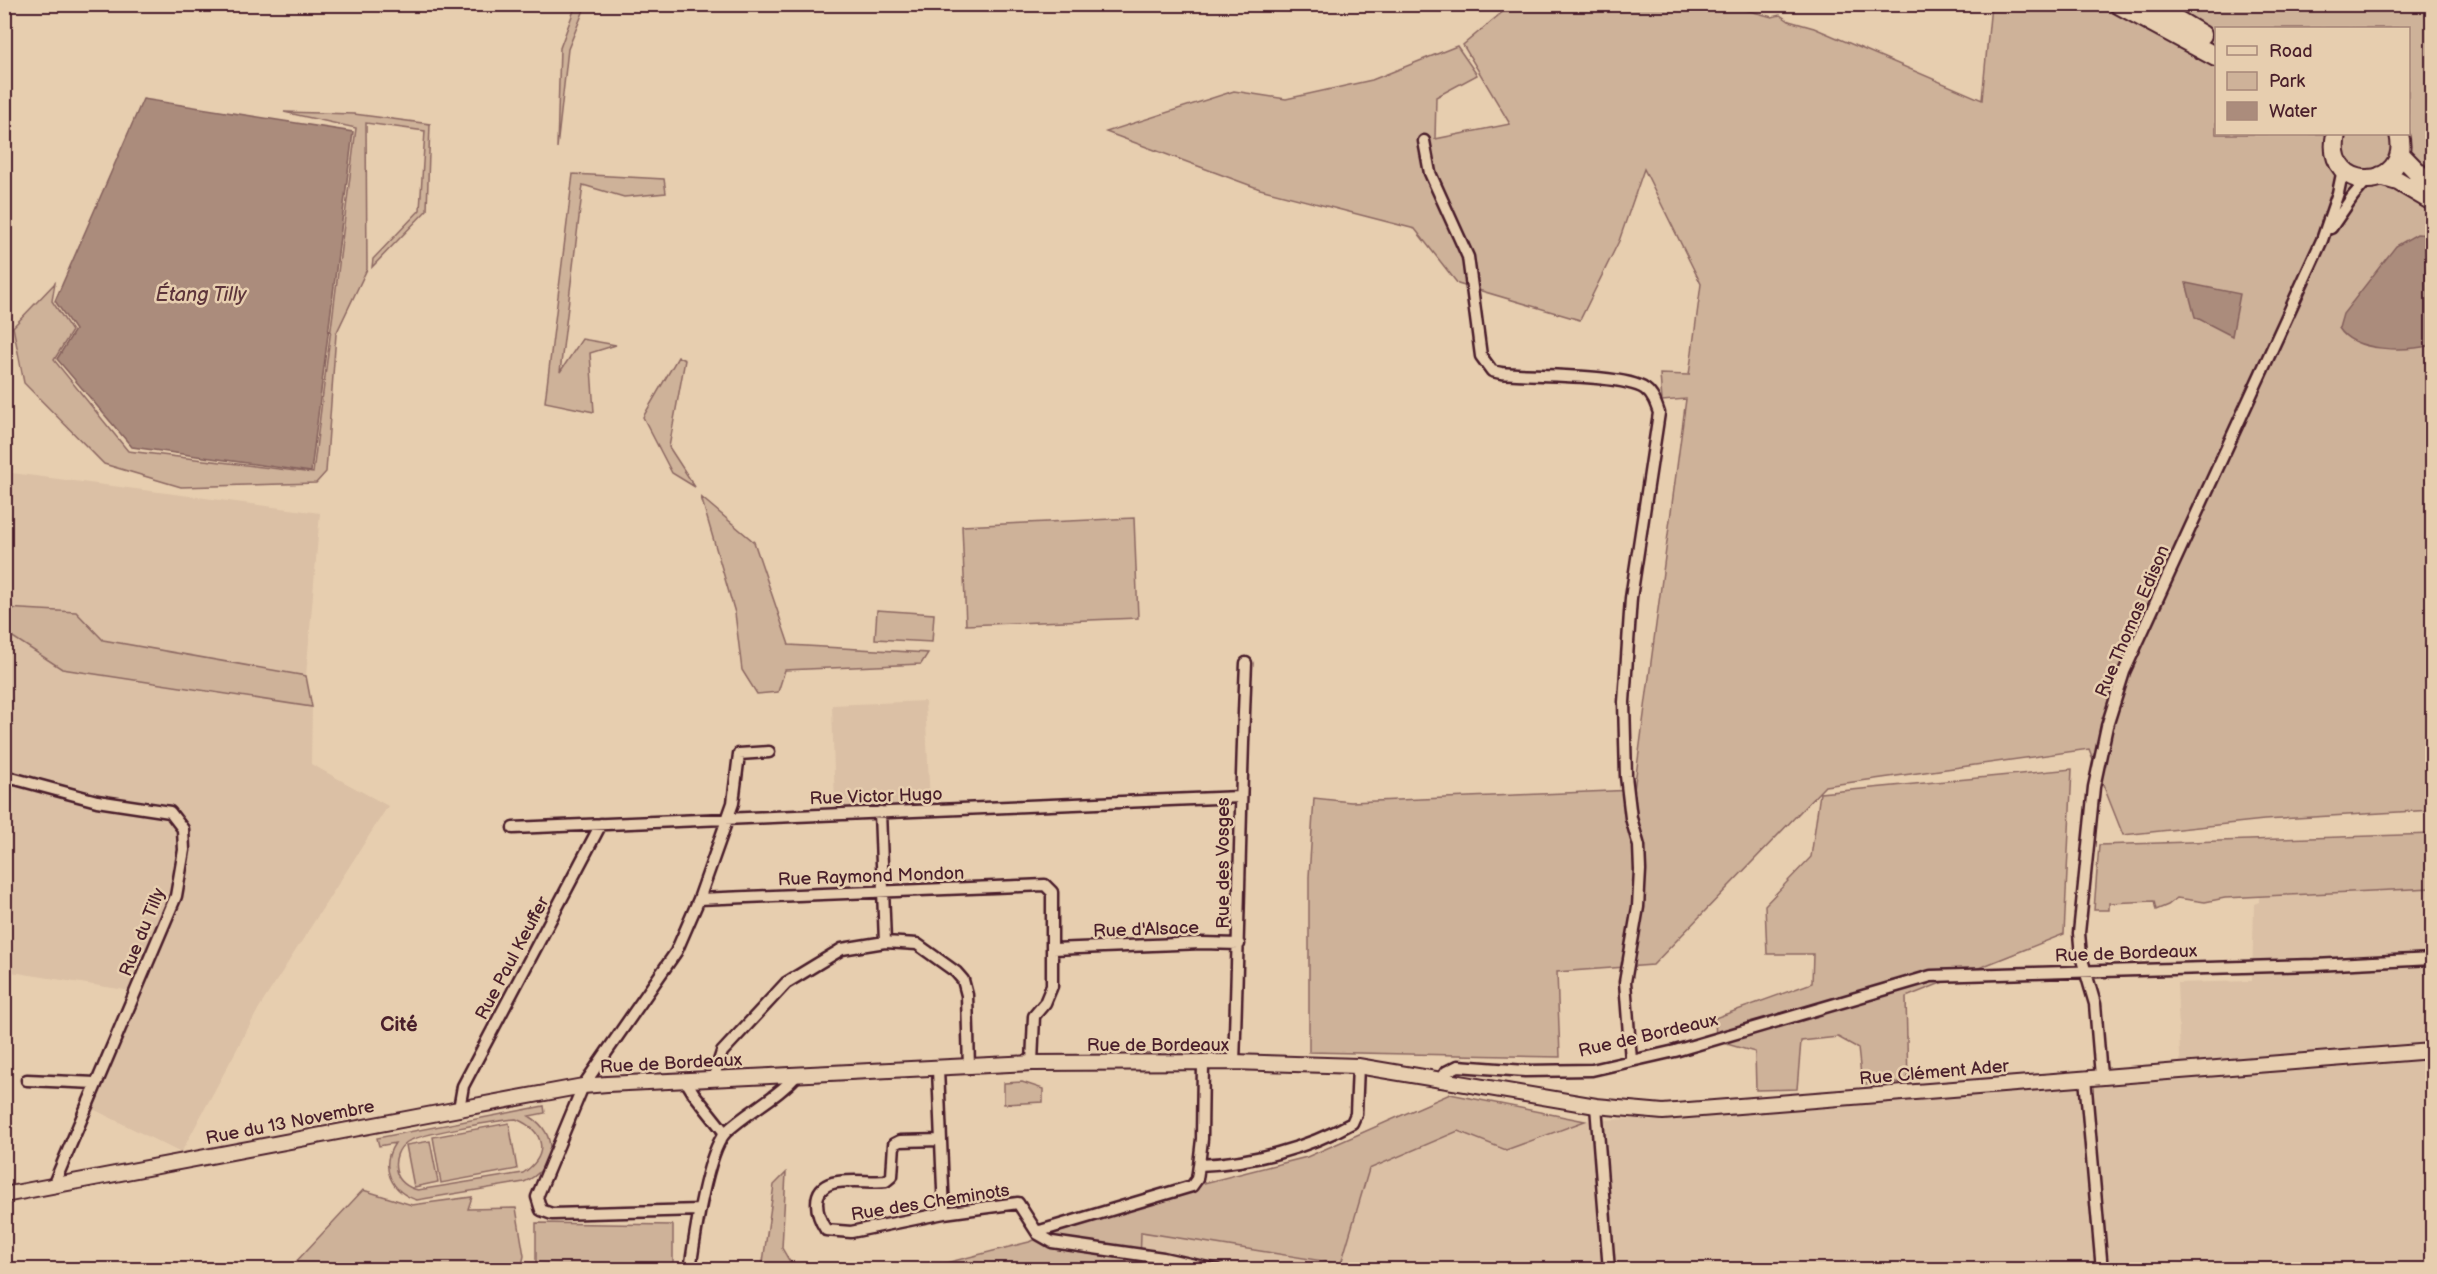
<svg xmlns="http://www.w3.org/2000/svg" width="2437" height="1274" font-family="'Balsamiq Sans',sans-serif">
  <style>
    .built { fill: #dbc0a5 }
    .green { fill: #ceb299; stroke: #8c6862; stroke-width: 1.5; fill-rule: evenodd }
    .water { fill: #ab8c7c; stroke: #84605c; stroke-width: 1.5 }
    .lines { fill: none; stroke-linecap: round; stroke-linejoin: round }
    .minor-casing { stroke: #4a1f2b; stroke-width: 15 }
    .tertiary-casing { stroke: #4a1f2b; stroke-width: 18 }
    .trunk-casing { stroke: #4a1f2b; stroke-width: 22 }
    .minor { stroke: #e7ceaf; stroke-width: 10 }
    .tertiary { stroke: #e7ceaf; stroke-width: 14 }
    .trunk { stroke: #e7ceaf; stroke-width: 18 }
    .labels { text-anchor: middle; stroke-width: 5; stroke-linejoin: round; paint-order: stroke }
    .street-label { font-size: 18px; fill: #4a1f2b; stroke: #e7ceaf }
    .water-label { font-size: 20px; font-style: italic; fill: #5d353b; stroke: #e7ceaf }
    .neighbourhood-label { font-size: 20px; font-weight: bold; fill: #4a1f2b; stroke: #e7ceaf }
  </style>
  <rect width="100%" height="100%" fill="#e7ceaf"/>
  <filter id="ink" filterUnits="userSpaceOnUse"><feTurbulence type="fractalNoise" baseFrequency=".0167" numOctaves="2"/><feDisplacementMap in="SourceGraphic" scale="12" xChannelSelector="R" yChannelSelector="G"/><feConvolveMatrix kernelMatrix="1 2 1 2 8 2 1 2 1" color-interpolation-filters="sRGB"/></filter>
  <g filter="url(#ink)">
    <path class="built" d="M4,472l316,41 -14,163 -203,-36 -27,-28 -71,-4z
      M4,632l58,37 250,38 -1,57 77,42 -129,202 -78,145 -94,-47 51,-114 -133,-21v-127l9,-50 -9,-3z
      M925,701l5,102 -95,5 -3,-103z
      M2432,888v381l-1292,1 1,-38 200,32 28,-95 89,-39 48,19 79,-28 247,-13 207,-21 142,-7 -4,-97 75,-2 2,-77 5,-2v-5z"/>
    <path class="green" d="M1724,4l48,13 8,-2 9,6 25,7 168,72 9,-95h441v805l-168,10 -141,15 -34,-86 -264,37 -172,179 -96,7 3,85 -251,-5v-175l5,-79 37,4 283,-12 52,-391 -24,2 -2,-27 29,1 12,-91 -57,-115 -25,72 -39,79 -122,-36 -43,-55 -155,-40 -154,-57 128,-41 52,8 86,-19 85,-34 20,29 -41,22 -1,42 75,-15 -47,-79 48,-40zM2216,28h192v106h-192z
      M576,5h10l-18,44 -11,99 3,-100z
      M284,112l70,2 76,10 -3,86 -55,57 1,-8 47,-49 5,-79 -59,-8 1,146 -31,65 -10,138 -10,11 -135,4 -77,-23 -80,-81 -11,-56 42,-44 -3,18 20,30 -18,29 74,91 185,22 43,-345z
      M573,174l91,5 2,14 -42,4 -41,-12 -23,187 22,-33 34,6 -26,8 4,59 -49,-10z
      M678,357l7,3 -16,87 26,40 -23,-14 -29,-56z
      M701,497l53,45 35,103 139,8 -7,11 -136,6 -7,22 -21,2 -15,-24 -7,-57z
      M1134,518l4,100 -172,7 -4,-99z
      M4,608l72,4 27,28 203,36 6,31 -250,-38 -57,-37z
      M877,610l57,4 -2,28 -57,-3z
      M2072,769l-8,165 -158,63 2,86 -46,1 -4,-36 -20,-11 -37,4 -4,48 -41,1 -1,-38 -39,-11 -1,-23 97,-35 1,-29h-46l-2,-49 46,-48 9,-64z
      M2432,834v54l-207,10 -20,4 -28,-4 -9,7 -12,5 -2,-9 -45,2v7h-15l5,-65z
      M1022,1082l21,7v13l-39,2v-21z
      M1450,1094l135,27 -79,29 -48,-19 -89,38 -28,95 -200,-32 -1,37 -222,1 111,-28 18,-9 110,-38 150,-38z
      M544,1106l1,7 -16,3c31,18 26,53 -5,66l-107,18c-26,-8 -38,-33 -22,-57l-16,3 -2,-8zM516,1119c29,12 34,36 7,54l-105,17c-10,-2 -20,-9 -22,-20 -2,-11 2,-22 11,-28 12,-8 92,-22 109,-23z
      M509,1123l8,46 -76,14 -8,-46z
      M430,1141l8,41 -24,5 -8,-42z
      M786,1173l-4,75 12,21h-32l12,-84z
      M363,1190l49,15 60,-8 -4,12 48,-1 8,48 -3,13 -167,1 -60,-4 -2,3v-3z
      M536,1223l137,2v44h-137z"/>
    <path class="water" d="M143,99l210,33 -42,340 -179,-25 -75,-88 18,-29 -20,-29z
      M2417,234l15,1v110c-25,6 -78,8 -93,-17l4,-14 53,-68z
      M2186,283l54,11 -8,42 -37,-19z"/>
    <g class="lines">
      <defs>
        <path id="minor" d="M1424,141l6,32 38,84 13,99 11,15 9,2c29,3 123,1 144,16 8,6 11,15 14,24l-28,185 -7,104 2,74 5,42 8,28 1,24 -2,37 -13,75 6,78
          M2331,228l22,-32 15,-17
          M4,776l93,25 73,11 13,17 1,21 -8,46 -123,290
          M880,812l5,130
          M513,828l727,-31
          M699,899l346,-14 7,7v94l-7,17 -11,13 -2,47
          M1053,949l149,-6 37,1
          M1234,1062c5,-133 6,-266 12,-399
          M938,1069l6,144
          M2101,1076l-6,-72 -14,-48 -2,-23 15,-146 13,-61 17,-54 198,-432 16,-47 5,-24
          M2085,1078l17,192
          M713,1079l9,-27 64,-69 56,-34 43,-7 32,2 39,28 7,8 4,15 2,73
          M27,1080l69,3
          M686,1081l8,13 31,39
          M1440,1081l6,-9 12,-6 67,5 67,-1 83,-19 256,-75 384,-11 117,-6
          M1596,1106l13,164
          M459,1109l4,-23 138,-262
          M941,1140l-41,1 -6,3 -2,32 -6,5c-21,3 -69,-10 -69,22 0,10 3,18 9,27l25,2 93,-19 74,-10 20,31 14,8 111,16 54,12
          M1199,1165l3,-26 1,-76
          M700,1210l-148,4 -11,-4 -4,-13 46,-111 93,-134 23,-53 34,-96 6,-49 30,-2
          M1036,1230l4,1 152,-45 5,-7 2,-14c52,-2 107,-16 153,-42l4,-9 2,-48
          M690,1270c4,-29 17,-119 36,-138 22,-21 51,-34 71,-57"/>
        <path id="tertiary" d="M4,1195l455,-86 124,-23 24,-2 425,-21 202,-1 124,4 238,40 67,6 769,-61"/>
        <path id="trunk" d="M2118,4l98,53
          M2150,4l52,31
          M2336,134c-13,62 77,58 63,0
          M2400,154l32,33
          M2381,176l17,5 34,20"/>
      </defs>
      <use href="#minor" class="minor-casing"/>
      <use href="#tertiary" class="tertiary-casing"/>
      <use href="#trunk" class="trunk-casing"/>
      <use href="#minor" class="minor"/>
      <use href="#tertiary" class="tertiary"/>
      <use href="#trunk" class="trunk"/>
    </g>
  </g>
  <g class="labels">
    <g class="street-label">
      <text transform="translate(2132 621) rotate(-67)" y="6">Rue Thomas Edison</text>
      <text transform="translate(876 796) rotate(-2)" y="6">Rue Victor Hugo</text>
      <text transform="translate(1223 863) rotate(-90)" y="6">Rue des Vosges</text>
      <text transform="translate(871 876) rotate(-2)" y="6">Rue Raymond Mondon</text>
      <text transform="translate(1146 929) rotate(-2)" y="6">Rue d'Alsace</text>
      <text transform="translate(142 932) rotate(-68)" y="6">Rue du Tilly</text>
      <text transform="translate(2126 953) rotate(-2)" y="6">Rue de Bordeaux</text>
      <text transform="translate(512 958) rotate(-62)" y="6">Rue Paul Keuffer</text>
      <text transform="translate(1648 1035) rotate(-13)" y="6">Rue de Bordeaux</text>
      <text x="1158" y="1051">Rue de Bordeaux</text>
      <text transform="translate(671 1063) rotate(-3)" y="6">Rue de Bordeaux</text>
      <text transform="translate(1934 1072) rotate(-5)" y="6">Rue Clément Ader</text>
      <text transform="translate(290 1122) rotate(-11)" y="6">Rue du 13 Novembre</text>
      <text transform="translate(930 1202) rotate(-9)" y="6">Rue des Cheminots</text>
    </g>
    <g class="water-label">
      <text x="201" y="301">Étang Tilly</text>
    </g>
    <g class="neighbourhood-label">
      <text x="399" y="1031">Cité</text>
    </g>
  </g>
  <rect width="2437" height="1274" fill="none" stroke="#e7ceaf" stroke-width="24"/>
  <rect x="12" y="12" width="2413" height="1250" fill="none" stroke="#4a1f2b" stroke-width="2" filter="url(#ink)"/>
  <rect x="2215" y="27" width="195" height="108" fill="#e7ceaf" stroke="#a8887a" stroke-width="1.5"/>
  <rect x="2227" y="46" width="30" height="9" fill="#e7ceaf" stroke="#a8887a" stroke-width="1.5"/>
  <text x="2269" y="57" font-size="18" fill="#4a1f2b">Road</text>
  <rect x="2227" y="72" width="30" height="18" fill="#ceb299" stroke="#a8887a" stroke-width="1.5"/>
  <text x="2269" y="87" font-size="18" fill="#4a1f2b">Park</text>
  <rect x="2227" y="102" width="30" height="18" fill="#ab8c7c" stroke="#a8887a" stroke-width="1.5"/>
  <text x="2269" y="117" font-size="18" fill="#4a1f2b">Water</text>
</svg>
